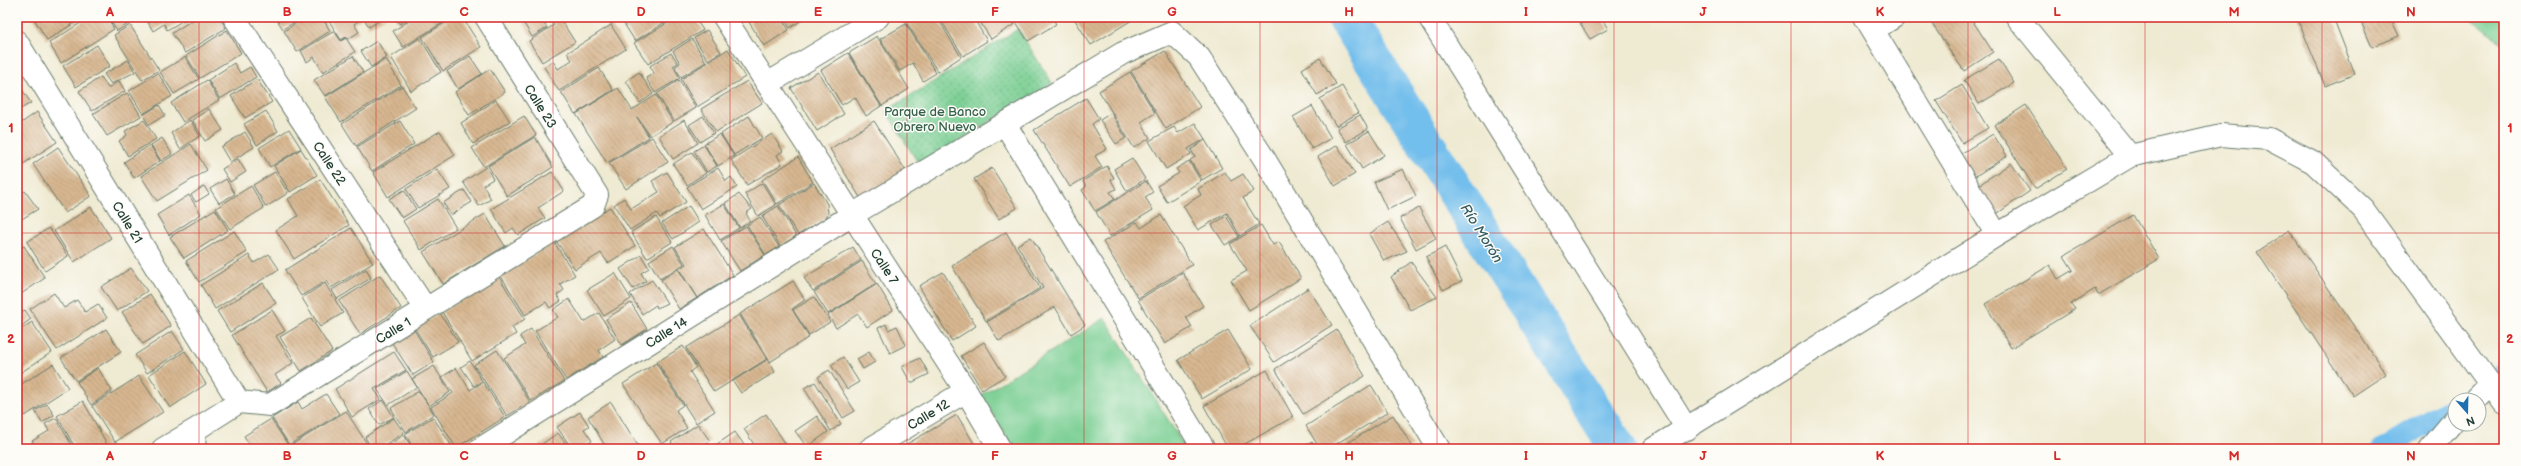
<svg xmlns="http://www.w3.org/2000/svg" width="2521" height="466" font-family="'Balsamiq Sans',sans-serif">
  <style>
    .green { fill: url(#green-dots); stroke: #4c8663 }
    .pitch { fill: #78ce92; stroke: #4c8663 }
    .lines { fill: none; stroke-linecap: round; stroke-linejoin: round }
    .canal { stroke: #72beec; stroke-width: 22 }
    .river { stroke: #72beec; stroke-width: 38 }
    .building { fill: url(#building-back-hatch) }
    .minor-casing { stroke: #687a6b; stroke-width: 24 }
    .minor { stroke: #fff; stroke-width: 22 }
    .grid { fill: none; stroke: #d62828; stroke-width: 1; stroke-opacity: 0.55 }
    .labels { text-anchor: middle; stroke-width: 3; stroke-linejoin: round; paint-order: stroke }
    .street-label { font-size: 13px; fill: #1f3d34; stroke: #fdfcf7 }
    .park-label { font-size: 13px; fill: #35614c; stroke: #fdfcf7 }
    .water-label { font-size: 14px; font-style: italic; fill: #345d62; stroke: #fdfcf7 }
    .neatline { fill: none; stroke: #d62828; stroke-width: 1.5 }
    .grid-label { font-size: 13px; text-anchor: middle; font-weight: bold; fill: #d62828 }
  </style>
  <defs>
    <pattern id="green-dots" width="8" height="8" patternUnits="userSpaceOnUse"><rect width="8" height="8" fill="#78ce92"/><path d="M2 2h.1M6 6h.1" fill="none" stroke="#62a878" stroke-width="1.8" stroke-linecap="round"/></pattern>
    <pattern id="building-back-hatch" width="6" height="6" patternUnits="userSpaceOnUse"><rect width="6" height="6" fill="#d8b791"/><path d="M-1 5l2 2M0 0l6 6M5-1l2 2" fill="none" stroke="#af9677"/></pattern>
  </defs>
  <rect width="100%" height="100%" fill="#fdfcf7"/>
  <filter id="ink" filterUnits="userSpaceOnUse"><feTurbulence type="fractalNoise" baseFrequency=".025" numOctaves="2"/><feDisplacementMap in="SourceGraphic" scale="8" xChannelSelector="R" yChannelSelector="G"/><feConvolveMatrix kernelMatrix="1 2 1 2 8 2 1 2 1" color-interpolation-filters="sRGB"/></filter>
  <filter id="wash" filterUnits="userSpaceOnUse"><feTurbulence type="fractalNoise" baseFrequency=".012" numOctaves="4" result="noise"/><feDisplacementMap in="SourceGraphic" scale="16" xChannelSelector="R" yChannelSelector="G"/><feGaussianBlur stdDeviation="0.9" result="paint"/><feColorMatrix in="noise" values="0 0 0 0 0 0 0 0 0 0 0 0 0 0 0 0 0 1.4 0 .05"/><feComposite in="paint" operator="in"/></filter>
  <g filter="url(#wash)">
    <rect width="100%" height="100%" fill="#efead2"/>
    <path class="green" d="M1018,29l34,54 -132,83 -34,-55z"/>
    <path class="pitch" d="M2467,17h37v27z
      M1105,318l81,131h-172l-33,-54z"/>
    <g class="lines">
      <path class="canal" d="M2475,394l15,-9 14,-13
        M2383,449l72,-43"/>
      <path class="river" d="M1346,17l272,432"/>
    </g>
    <g id="blocks">
      <path class="building" d="M33,17h51l-37,23z
        M90,17h17l7,12 -53,34 -12,-20z
        M108,17h31l-22,14z
        M145,17h44l-22,13 -3,-6 -11,7z
        M197,17h22l7,11 -41,25 -13,-20z
        M275,17h28l-20,12z
        M305,17h17l8,14 -33,21 -13,-21z
        M332,17h28l1,2 -7,5 5,8 -11,7 -2,-2 -5,3 -13,-21z
        M363,17h23l-17,10z
        M395,17h16l-11,7z
        M415,17h37l-49,30 -10,-16z
        M454,17h8l19,30 -38,24 -21,-34z
        M520,17h20l7,11 -15,9z
        M549,17h10l16,25 -33,20 -13,-21 25,-16z
        M606,17h15l-10,7z
        M624,17h49l-38,24 -14,-22z
        M677,17h17l9,13 -55,34 -14,-21z
        M758,17h23l8,13 -25,16 -15,-24z
        M783,17h23l-16,11z
        M907,17h30l24,40 -23,15 -34,-53z
        M939,17h34l14,24 -24,15z
        M982,17h29l4,7 -24,15 -13,-20z
        M1013,17h39l4,7 -28,17z
        M1073,17h64l-46,28z
        M1591,17h10l7,12 -18,10 -10,-16z
        M1942,17h28l23,35 -29,19 -32,-47z
        M2297,17h36l22,57 -30,12z
        M2359,17h31l9,19 -27,11z
        M906,24l30,49 -13,8 -10,-18 -13,8 -20,-32z
        M130,25l29,45 -17,10 -28,-45z
        M611,25l15,24 -67,42 -15,-24 9,-6 5,8 14,-9 -5,-7z
        M227,30l14,23 -41,25 -14,-22z
        M707,30l14,22 -13,8 -14,-22z
        M334,31l7,10 5,-3 9,14 -32,20 -9,-15 -7,5 -6,-11z
        M877,36l32,53 -27,17 -33,-53z
        M420,38l21,34 -30,19 -20,-34z
        M692,39l14,23 -25,15 -6,-10 5,-4 -7,-12z
        M377,41l10,16 -16,10 -10,-16z
        M97,45l13,21 -34,21 -13,-21z
        M728,49l17,28 -48,30 -16,-28z
        M1165,51l35,56 -34,22 -35,-58z
        M671,53l7,10 -5,3 7,12 -25,15 -9,-15 8,-5 -4,-7z
        M848,53l33,53 -15,10 -11,-19 -13,8 -21,-35z
        M353,56l10,16 -38,24 -11,-16z
        M470,56l12,18 -24,15 -11,-18z
        M185,57l14,22 -25,15 -14,-22z
        M1320,58l16,26 -19,11 -15,-26z
        M386,59l15,26 -60,37 -16,-25z
        M1999,59l15,24 -35,21 -15,-24z
        M128,60l7,12 -24,12 -7,-10z
        M234,63l6,10 10,-6 6,10 -36,22 -12,-19z
        M599,68l14,22 -38,24 -14,-22z
        M490,69l15,23 -36,23 -14,-23z
        M639,72l14,22 -13,9 -14,-22z
        M818,72l26,42 -27,17 -26,-43z
        M1130,72l25,41 -14,9 9,16 -16,10 -35,-57z
        M158,73l14,23 -29,18 -14,-23z
        M101,77l7,11 11,-7 6,10 -33,20 -13,-20z
        M257,79l15,23 -27,16 -14,-22z
        M207,80l12,20 -36,22 -12,-19z
        M679,80l17,28 -22,13 -17,-27z
        M747,81l15,22 -46,29 -15,-23z
        M17,82l14,21 -14,8z
        M1962,85l26,43 -26,15 -26,-42z
        M402,86l14,22 -60,38 -14,-22z
        M1342,86l16,27 -22,13 -16,-27z
        M618,88l14,22 24,-15 17,27 -23,14 -13,-19 12,20 -42,26 -31,-49z
        M127,93l14,23 -34,20 -14,-22z
        M1086,98l13,21 -7,5 15,25 -12,7 7,11 -32,20 -36,-57z
        M496,100l14,21 -37,23 -12,-21z
        M159,105l6,10 -16,10 -6,-10z
        M2026,105l41,64 -32,20 -40,-64z
        M1312,106l19,32 -19,11 -19,-32z
        M209,109l14,21 -18,11 -13,-21z
        M266,111l12,20 -21,14 -13,-21z
        M37,112l20,30 -40,26v-42z
        M1111,113l15,25 -10,6 -16,-24z
        M1360,115l8,14 -22,13 -9,-14z
        M524,116l12,19 -52,32 -12,-19z
        M703,116l11,17 -14,9 -11,-17z
        M749,116l13,22 -28,17 -13,-21z
        M144,120l12,19 -28,17 -9,-15 8,-6 -2,-4z
        M190,120l10,16 -20,13 -9,-16z
        M684,120l14,23 -25,16 -14,-23z
        M400,121l14,23 -42,27 -15,-24z
        M874,121l32,50 -45,28 -31,-50z
        M1195,123l10,16 -17,10 3,5 -25,15 -17,-28 25,-14 4,6z
        M289,129l12,19 -31,19 -11,-19z
        M440,131l15,24 -67,42 -15,-25z
        M1369,131l15,24 -22,14 -15,-25z
        M245,132l9,15 -24,15 -9,-15z
        M720,134l14,22 -16,10 -14,-22z
        M772,134l11,17 -6,4 5,9 -35,21 -16,-25z
        M1993,134l14,22 -36,23 -14,-23z
        M535,137l18,30 -46,29 -19,-30z
        M652,137l16,25 -42,27 -17,-26z
        M162,138l10,16 -11,7 -10,-16z
        M1205,140l17,28 -20,12 -12,-20 5,-3 -4,-7z
        M191,144l16,26 -50,31 -16,-25z
        M150,145l10,16 -26,17 -10,-16z
        M704,145l13,21 -10,6 -13,-21z
        M1337,145l18,29 -20,12 -17,-29z
        M58,147l33,49 -26,17 -32,-49z
        M301,149l16,26 -27,17 -16,-26z
        M692,152l14,21 -19,12 -14,-21z
        M798,157l15,25 -36,22 -15,-24z
        M1132,158l13,21 -18,12 -13,-22z
        M238,159l8,13 -16,10 -8,-13z
        M1189,161l12,20 -34,21 -10,-16 22,-13 -3,-4z
        M2011,163l19,28 -35,24 -19,-28z
        M1107,166l7,12 -3,2 5,9 -6,3 5,7 -20,12 -13,-21 4,-3 -3,-6z
        M486,167l7,12 -10,6 8,14 -12,7 -16,-24z
        M718,168l8,13 5,-4 6,10 -36,22 -14,-22z
        M992,168l25,40 -18,11 -25,-40z
        M437,169l13,20 -32,19 -12,-19z
        M1403,169l13,27 -29,14 -13,-28z
        M275,172l13,21 -22,14 -13,-22z
        M552,172l12,19 -26,17 7,10 -27,17 -5,-7 -7,5 -15,-24z
        M667,172l19,30 -26,16 -3,-5 -27,17 -16,-25 10,-7 7,11 28,-17 -7,-11z
        M1225,172l6,9 12,-7 11,17 -11,7 16,26 -19,12 -13,-23 -29,17 -15,-24 18,-11 -3,-6z
        M226,179l9,15 -16,9 -9,-14z
        M320,179l29,46 -55,34 -18,-29 22,-14 -10,-17z
        M1146,181l7,11 -8,5 8,13 -43,26 -14,-24z
        M762,183l14,22 -18,11 -13,-22z
        M814,183l13,21 1,9 -2,5 -28,17 -19,-30z
        M204,186l5,8 -13,8 -5,-7z
        M251,186l13,22 -34,21 -14,-21z
        M404,190l12,19 -14,9 -13,-19z
        M464,190l8,12 -21,13 -8,-12z
        M25,191l13,18 -21,13v-26z
        M739,194l13,15 -6,4 4,8 -10,7 -15,-25z
        M189,195l12,19 -32,21 -12,-20z
        M438,199l18,29 -35,22 -18,-29z
        M724,204l15,24 -19,12 -15,-25z
        M689,206l10,16 -26,17 -11,-16z
        M778,206l18,30 -16,10 -18,-30z
        M91,207l20,31 -37,24 -20,-31z
        M610,207l25,39 -27,17 -7,-10 -26,16 -19,-28z
        M1419,208l17,30 -20,11 -16,-31z
        M215,209l13,21 -44,28 -14,-21z
        M485,214l20,32 -62,38 -20,-32z
        M1161,215l31,50 -54,33 -35,-56 34,-20 4,6z
        M2133,215l26,44 -61,36 -3,-6 -24,15 4,5 -64,39 -26,-44 65,-39 8,14 15,-9 -9,-14z
        M1226,216l13,21 -14,8 -13,-20z
        M656,217l16,25 -25,16 -16,-26z
        M760,217l19,30 -13,8 -19,-30z
        M1388,222l19,29 -23,10 -15,-27z
        M1261,225l12,20 6,-3 22,36 -52,32 -18,-30 16,-9 -17,-27z
        M746,226l19,29 -25,16 -19,-30z
        M49,228l19,28 -23,15 -18,-29z
        M351,228l22,35 -42,25 -5,-7 -25,15 -16,-26z
        M704,229l29,46 -36,23 -18,-29 7,-5 -11,-17z
        M2289,230l97,144 -33,22 -96,-144z
        M234,231l13,21 -48,30 -13,-21z
        M1006,232l34,56 -54,33 -34,-55z
        M1031,237l54,88 -14,9 -16,-27 -56,34 -12,-19 56,-34 -26,-43z
        M554,242l21,33 -15,9 4,6 -7,5 4,6 -11,7 -4,-6 -21,13 -24,-39z
        M24,246l21,32 -24,16 -4,-6v-38z
        M673,246l11,18 -24,15 -11,-18z
        M853,247l8,13 -48,31 -9,-13z
        M1445,247l17,34 -19,9 -17,-33z
        M269,254l10,15 -64,40 -14,-24 48,-30 5,8z
        M641,255l8,13 -8,5 5,8 -13,8 -13,-20z
        M862,261l14,23 -48,30 -14,-22z
        M1411,262l26,35 -27,13 -19,-33z
        M131,268l16,23 -30,20 -16,-24z
        M366,269l5,9 -34,21 -5,-9z
        M678,269l19,29 -18,11 -18,-29z
        M943,272l33,54 -24,15 -33,-55z
        M615,273l16,26 -27,17 -17,-26z
        M1183,273l20,33 -17,11 6,10 -27,17 -27,-44z
        M380,275l21,33 -41,26 -21,-33z
        M499,277l26,42 -13,8 4,7 -44,27 -30,-49z
        M652,280l15,23 -10,5 -1,-3 -14,9 -12,-20z
        M793,281l12,19 -13,9 17,28 -39,25 -30,-48z
        M263,283l13,20 -46,29 -13,-21z
        M325,283l18,30 -23,14 -18,-29z
        M877,284l16,26 -26,17 -9,-13 -22,14 -8,-13z
        M1308,288l24,37 -58,37 -24,-36z
        M54,293l10,15 13,-8 8,12 13,-8 9,14 -50,32 -27,-41z
        M150,294l21,32 -28,18 -21,-32z
        M814,297l16,25 -21,13 -16,-25z
        M569,299l15,23 15,-9 16,26 -16,11 4,7 -37,23 -31,-49 23,-14 -5,-7z
        M631,303l16,26 -25,16 -16,-26z
        M25,310l6,9 -14,10v-14z
        M272,310l13,21 -9,5 17,27 -18,12 6,8 -14,9 -35,-57z
        M440,313l18,29 -25,15 -18,-28z
        M739,315l28,44 -53,33 -28,-44z
        M311,318l21,33 -31,20 -21,-34z
        M32,322l20,30 -35,23v-43z
        M886,324l2,6 9,-4 9,19 -16,8 -12,-25z
        M106,329l15,23 -45,29 -15,-23z
        M531,329l33,52 -33,20 -27,-43 21,-13 -5,-9z
        M414,330l20,32 -21,13 -21,-32z
        M1228,330l24,39 -50,30 -24,-39z
        M1337,330l28,46 -62,38 -28,-45z
        M172,331l12,18 -37,24 -12,-18z
        M984,342l21,34 -23,14 -21,-34z
        M683,346l13,21 -6,5 25,39 -19,12 -39,-61z
        M497,350l33,52 -23,14 -33,-51z
        M185,351l21,33 -36,24 -21,-33z
        M394,352l12,18 -32,19 7,10 -29,18 -17,-28z
        M869,352l6,10 -12,7 -6,-10z
        M843,357l16,25 -12,7 -16,-24z
        M920,358l9,16 -18,9 -9,-16z
        M768,359l7,13 -34,21 -8,-12z
        M470,361l12,20 -8,5 -13,-19z
        M656,363l27,42 -7,5 11,18 -25,16 -39,-60z
        M53,364l15,24 -43,28 -8,-13v-16z
        M434,366l16,26 -21,14 -17,-27z
        M98,368l14,23 -21,14 -14,-23z
        M456,368l14,22 13,-8 22,35 -49,31 -25,-41 22,-14 -11,-16z
        M829,370l26,41 -12,7 -25,-41z
        M1267,370l26,47 -57,32h-8l-24,-43z
        M407,371l10,16 -29,18 -11,-16z
        M139,376l24,36 -48,30 -23,-36z
        M815,382l26,42 -10,7 -27,-43z
        M1371,385l17,27 -60,37h-8l-14,-23z
        M419,391l15,23 -28,18 -15,-24z
        M326,394l13,20 -50,31 -17,-27 26,-16 4,7z
        M383,400l11,17 -15,8 -10,-16z
        M83,401l25,45 -6,3h-26l-19,-33z
        M611,402l29,47h-33l-19,-32z
        M47,404l7,11 -12,8 -7,-12z
        M346,411l23,36 -4,2h-73l-2,-3z
        M580,412l9,14 -5,3 8,12 -12,8h-8l-15,-22z
        M766,414l23,35h-32l-13,-20z
        M957,415l18,30 -6,4h-64l2,-5z
        M1393,415l19,31 -4,3h-70z
        M817,416l11,16 -21,15 -12,-16z
        M433,417l20,31 -39,1 -9,-15z
        M56,418l18,31h-37l-5,-8 17,-10 -4,-7z
        M394,418l10,15 -26,16h-6l-7,-12z
        M271,419l17,26 -6,4h-34l3,-2 -7,-11z
        M698,424l12,17 -12,8h-22l-5,-7z
        M735,432l12,17h-33l-1,-2z
        M558,433l12,16h-29l-2,-3z
        M404,435l9,14h-31z
        M1312,442l5,7h-17z"/>
    </g>
  </g>
  <g filter="url(#ink)">
    <use href="#blocks" fill-opacity="0" stroke="#687a6b" stroke-width="1"/>
    <g class="lines">
      <defs>
        <path id="minor" d="M234,17l192,292
          M724,17l242,374 34,58
          M1429,17l258,412
          M1865,17l132,218
          M2017,17l113,139
          M1873,30l21,-13
          M17,42l222,360
          M769,83l109,-66
          M1005,124l199,325
          M2475,400l15,-15
          M163,449l32,-19
          M194,449l1,-19 44,-28 31,3 323,-199 4,-11 -111,-178
          M480,449l372,-234 271,-162 49,-21 27,25 66,103 174,289
          M870,449l96,-58
          M1653,449l344,-214 133,-79 91,-21 48,4 44,23 50,47 141,194
          M2430,449l25,-30"/>
      </defs>
      <use href="#minor" class="minor-casing"/>
      <use href="#minor" class="minor"/>
    </g>
  </g>
  <path class="grid" d="M199,17v432M376,17v432M553,17v432M730,17v432M907,17v432M1084,17v432M1260,17v432M1437,17v432M1614,17v432M1791,17v432M1968,17v432M2145,17v432M2322,17v432M17,233h2487"/>
  <g class="labels">
    <g class="street-label">
      <text transform="translate(541 106) rotate(58)" y="5">Calle 23</text>
      <text transform="translate(330 163) rotate(57)" y="5">Calle 22</text>
      <text transform="translate(128 222) rotate(59)" y="5">Calle 21</text>
      <text transform="translate(885 266) rotate(57)" y="5">Calle 7</text>
      <text transform="translate(393 330) rotate(-31)" y="5">Calle 1</text>
      <text transform="translate(666 332) rotate(-32)" y="5">Calle 14</text>
      <text transform="translate(928 414) rotate(-31)" y="5">Calle 12</text>
    </g>
    <g class="park-label">
      <text x="935" y="116">Parque de Banco<tspan x="935" dy="15">Obrero Nuevo</tspan></text>
    </g>
    <g class="water-label">
      <text transform="translate(1482 233) rotate(58)" y="5">Río Morón</text>
    </g>
  </g>
  <rect width="2521" height="466" fill="none" stroke="#fdfcf7" stroke-width="44"/>
  <g transform="translate(2467 412) rotate(160)"><circle r="19" fill="#fdfcf7" stroke="#a4b0a9"/>
  <path d="M0-3L7 15L0 10L-7 15Z" fill="#1f6fb2"/>
  <text y="-6" font-size="11" font-weight="bold" text-anchor="middle" fill="#1f3d34">N</text>
  </g>
  <rect x="22" y="22" width="2477" height="422" class="neatline"/>
  <g class="grid-label">
    <text x="110" y="16">A</text>
    <text x="287" y="16">B</text>
    <text x="464" y="16">C</text>
    <text x="641" y="16">D</text>
    <text x="818" y="16">E</text>
    <text x="995" y="16">F</text>
    <text x="1172" y="16">G</text>
    <text x="1349" y="16">H</text>
    <text x="1526" y="16">I</text>
    <text x="1703" y="16">J</text>
    <text x="1880" y="16">K</text>
    <text x="2057" y="16">L</text>
    <text x="2234" y="16">M</text>
    <text x="2411" y="16">N</text>
    <text x="11" y="132">1</text>
    <text x="2510" y="132">1</text>
    <text x="11" y="343">2</text>
    <text x="2510" y="343">2</text>
    <text x="110" y="460">A</text>
    <text x="287" y="460">B</text>
    <text x="464" y="460">C</text>
    <text x="641" y="460">D</text>
    <text x="818" y="460">E</text>
    <text x="995" y="460">F</text>
    <text x="1172" y="460">G</text>
    <text x="1349" y="460">H</text>
    <text x="1526" y="460">I</text>
    <text x="1703" y="460">J</text>
    <text x="1880" y="460">K</text>
    <text x="2057" y="460">L</text>
    <text x="2234" y="460">M</text>
    <text x="2411" y="460">N</text>
  </g>
</svg>
